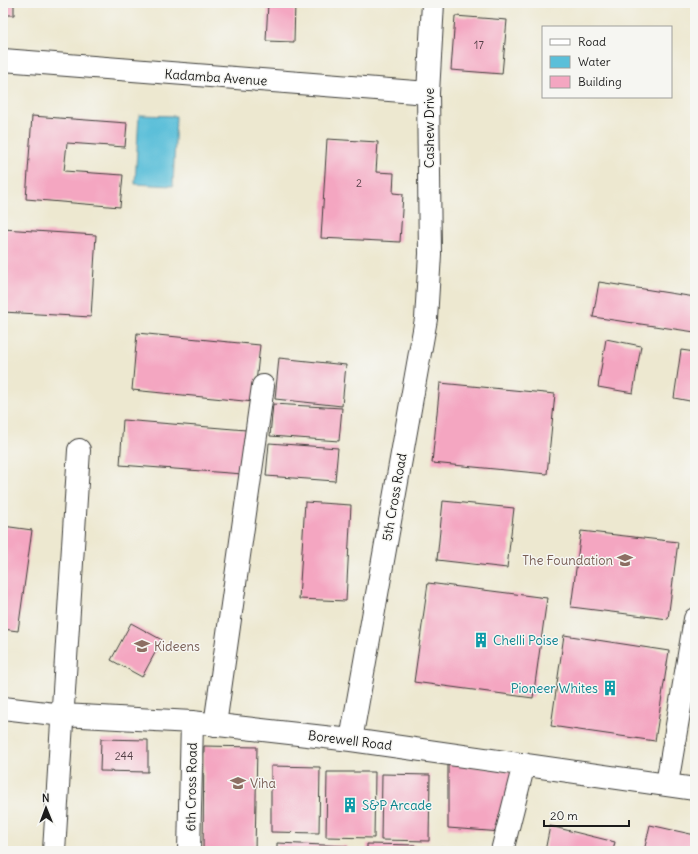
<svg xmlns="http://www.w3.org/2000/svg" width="698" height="854" font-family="Delius,sans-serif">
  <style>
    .water { fill: #5bbfd9; stroke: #3c6e7a }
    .building { fill: #f4a6c1 }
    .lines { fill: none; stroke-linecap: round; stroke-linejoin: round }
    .minor-casing { stroke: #3b3b37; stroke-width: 24 }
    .minor { stroke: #fff; stroke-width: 22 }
    .labels { text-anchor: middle; stroke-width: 3; stroke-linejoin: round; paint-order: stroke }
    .number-label { font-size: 11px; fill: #523e45 }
    .street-label { font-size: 13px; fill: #1c1c1c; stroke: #f6f6f2 }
    .education-label { font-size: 13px; fill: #785e54; stroke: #f6f6f2; text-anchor: start }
    .culture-label { font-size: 13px; fill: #0d838f; stroke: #f6f6f2; text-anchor: start }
  </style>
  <rect width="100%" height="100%" fill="#f6f6f2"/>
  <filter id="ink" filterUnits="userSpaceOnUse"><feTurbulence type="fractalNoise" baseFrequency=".025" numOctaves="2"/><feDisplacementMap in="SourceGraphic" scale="8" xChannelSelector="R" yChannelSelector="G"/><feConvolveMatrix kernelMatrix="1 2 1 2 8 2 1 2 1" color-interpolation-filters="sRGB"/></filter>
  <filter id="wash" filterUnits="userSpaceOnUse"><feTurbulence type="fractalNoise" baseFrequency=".012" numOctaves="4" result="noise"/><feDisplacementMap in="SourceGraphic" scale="16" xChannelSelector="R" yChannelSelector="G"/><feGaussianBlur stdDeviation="0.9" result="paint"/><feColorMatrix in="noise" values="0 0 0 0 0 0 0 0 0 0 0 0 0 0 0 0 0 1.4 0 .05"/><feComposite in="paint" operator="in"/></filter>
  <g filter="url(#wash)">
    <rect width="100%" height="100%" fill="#ede8d0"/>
    <path class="water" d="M139,115l37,1 -3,70 -38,-2z"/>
    <g id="blocks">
      <path class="building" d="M3,3h11v12h-11z
        M268,3h27l-1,39 -28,-1z
        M455,16l52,4 -5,54 -51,-4z
        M32,116l95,7 -2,24 -58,-4 -3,28 59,4 -3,32 -94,-8z
        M327,139l51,3 -2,30 18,1 -1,20 10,1 -3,48 -79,-4z
        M3,229l93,6 -5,82 -88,-5z
        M599,282l96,15v35l-102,-15z
        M137,333l123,12 -6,57 -122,-12z
        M606,339l35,7 -8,47 -35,-6z
        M681,350l14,2v50l-21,-4z
        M279,358l67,7 -4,41 -67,-7z
        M440,383l115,11 -8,80 -115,-11z
        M273,404l69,4 -3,33 -69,-5z
        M123,420l123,10 -3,44 -123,-9z
        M269,443l69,5 -3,33 -69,-5z
        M443,501l71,7 -7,60 -70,-8z
        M305,502l46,3 -5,96 -47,-2z
        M3,526l29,4 -14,101 -15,-2z
        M581,531l97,11 -10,77 -97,-12z
        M428,583l119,15 -14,100 -119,-16z
        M131,623l31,17 -20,37 -31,-17z
        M564,635l105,16 -14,90 -104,-15z
        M101,739l47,1v32l-48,-1z
        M204,746l53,1 -2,104h-52z
        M448,763l69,9 -15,60 -54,-4z
        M271,766l49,1 -1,66 -48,-1z
        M327,772h48l-1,66 -48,-1z
        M382,774l48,1 -1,66 -48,-1z
        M650,825l45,10v16h-51z
        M550,826l65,16 -2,9h-68z
        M277,843l70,3v5h-70z
        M367,844l48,1v6h-48z
        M432,847l51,2v2h-51z"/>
    </g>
  </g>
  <g filter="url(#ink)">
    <use href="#blocks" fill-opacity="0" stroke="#3b3b37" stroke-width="1"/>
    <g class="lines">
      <defs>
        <path id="minor" d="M3,60l425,33
          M3,708l60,7 129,7 159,18 344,49
          M215,725l48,-339
          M351,740l75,-421 4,-65 -2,-161 5,-90
          M667,784l28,-165
          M54,851l25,-401
          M189,851l3,-129
          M502,851l22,-87"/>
      </defs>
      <use href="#minor" class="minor-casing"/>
      <use href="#minor" class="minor"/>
    </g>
  </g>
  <defs>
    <symbol id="school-bare" viewBox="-9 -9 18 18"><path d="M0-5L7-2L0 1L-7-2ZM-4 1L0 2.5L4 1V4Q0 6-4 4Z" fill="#8d6e63" stroke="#f6f6f2" stroke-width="2.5" paint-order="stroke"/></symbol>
    <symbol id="building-bare" viewBox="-9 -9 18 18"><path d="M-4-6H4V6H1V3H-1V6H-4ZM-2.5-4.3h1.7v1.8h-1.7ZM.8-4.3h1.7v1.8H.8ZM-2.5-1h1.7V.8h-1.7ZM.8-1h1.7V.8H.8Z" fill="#0f9aa8" stroke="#f6f6f2" stroke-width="2.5" paint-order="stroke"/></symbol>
  </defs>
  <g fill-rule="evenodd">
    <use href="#school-bare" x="614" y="549" width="22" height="22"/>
    <use href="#building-bare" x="470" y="629" width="22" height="22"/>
    <use href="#school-bare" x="131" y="635" width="22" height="22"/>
    <use href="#building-bare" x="599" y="677" width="22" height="22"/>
    <use href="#school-bare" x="227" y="772" width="22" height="22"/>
    <use href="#building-bare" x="339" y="794" width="22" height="22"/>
  </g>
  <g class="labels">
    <g class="number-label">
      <text x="479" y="49">17</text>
      <text x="359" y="187">2</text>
      <text x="124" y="760">244</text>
    </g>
    <g class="street-label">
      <text transform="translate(216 77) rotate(4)" y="5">Kadamba Avenue</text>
      <text transform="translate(429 128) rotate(-90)" y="5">Cashew Drive</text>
      <text transform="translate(394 497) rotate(-80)" y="5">5th Cross Road</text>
      <text transform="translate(350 740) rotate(7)" y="5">Borewell Road</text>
      <text transform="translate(191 787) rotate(-89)" y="5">6th Cross Road</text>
    </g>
    <g class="education-label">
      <text x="613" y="565" text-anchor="end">The Foundation</text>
      <text x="154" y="651">Kideens</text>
      <text x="250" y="788">Viha</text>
    </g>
    <g class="culture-label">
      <text x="493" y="645">Chelli Poise</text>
      <text x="598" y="693" text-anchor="end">Pioneer Whites</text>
      <text x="362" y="810">S&amp;P Arcade</text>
    </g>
  </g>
  <rect width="698" height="854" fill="none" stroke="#f6f6f2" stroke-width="16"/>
  <rect x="542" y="26" width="130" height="72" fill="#f6f6f2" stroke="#9f9f9c"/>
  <rect x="550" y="39" width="20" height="6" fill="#ffffff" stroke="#9f9f9c"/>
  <text x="578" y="46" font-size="12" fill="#1c1c1c">Road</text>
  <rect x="550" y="56" width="20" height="12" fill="#5bbfd9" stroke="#9f9f9c"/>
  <text x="578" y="66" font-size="12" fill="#1c1c1c">Water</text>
  <rect x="550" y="76" width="20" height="12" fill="#f4a6c1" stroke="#9f9f9c"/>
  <text x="578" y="86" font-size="12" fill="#1c1c1c">Building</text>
  <g transform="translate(46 808) rotate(359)" stroke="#f6f6f2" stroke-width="3" paint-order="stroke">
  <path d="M0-3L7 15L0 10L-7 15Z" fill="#1c1c1c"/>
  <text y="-6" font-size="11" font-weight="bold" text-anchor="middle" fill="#1c1c1c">N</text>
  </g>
  <path d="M544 820v6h85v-6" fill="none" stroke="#1c1c1c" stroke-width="2"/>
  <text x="550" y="820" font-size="12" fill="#1c1c1c" stroke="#f6f6f2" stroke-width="3" paint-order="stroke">20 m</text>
</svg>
